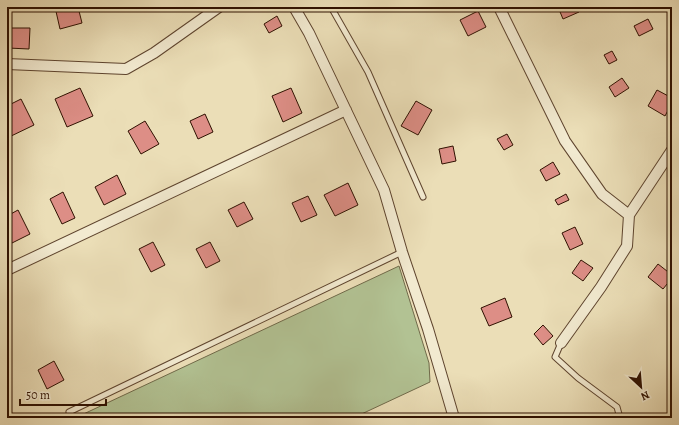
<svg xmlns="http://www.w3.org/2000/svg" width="679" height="425" font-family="Alegreya,serif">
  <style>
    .green { fill: #b2c293; stroke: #706a4a }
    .building { fill: #dd8e86; stroke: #2f1101 }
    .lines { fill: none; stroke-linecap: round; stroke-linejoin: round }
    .lane-casing { stroke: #5e442e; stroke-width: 7 }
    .street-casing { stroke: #5e442e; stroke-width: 12 }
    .lane { stroke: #f2ead0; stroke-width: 5 }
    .street { stroke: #f2ead0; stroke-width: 10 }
  </style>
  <rect width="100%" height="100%" fill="#ebdeb7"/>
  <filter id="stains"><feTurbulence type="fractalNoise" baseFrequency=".005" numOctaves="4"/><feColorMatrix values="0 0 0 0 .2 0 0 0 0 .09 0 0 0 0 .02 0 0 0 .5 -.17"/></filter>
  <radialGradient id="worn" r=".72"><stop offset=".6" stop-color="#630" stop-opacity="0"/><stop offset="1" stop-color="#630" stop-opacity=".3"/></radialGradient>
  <path class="green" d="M399,266l30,97 1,19 -77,36h-278z"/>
  <path class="building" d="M55,7h23l4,16 -22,6z
    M558,7h18l3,5 -16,7z
    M478,11l8,16 -18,9 -8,-16z
    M277,16l5,10 -13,7 -5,-9z
    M648,19l5,10 -14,7 -5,-10z
    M9,28h21l-1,21 -21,-1z
    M612,51l5,9 -8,4 -5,-9z
    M622,78l7,10 -14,9 -6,-10z
    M80,88l13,28 -26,11 -12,-28z
    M291,88l11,25 -19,9 -11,-26z
    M657,90l15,8v5l-7,13 -17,-10z
    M21,99l13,26 -27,13v-32z
    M416,101l16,9 -14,25 -17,-9z
    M205,114l8,18 -15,7 -8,-18z
    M145,121l14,23 -18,10 -13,-23z
    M507,134l6,11 -9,5 -7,-11z
    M453,146l3,15 -14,3 -3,-15z
    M553,162l7,12 -14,7 -6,-11z
    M117,175l9,19 -22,11 -9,-18z
    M348,183l10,22 -23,11 -11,-21z
    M63,192l12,26 -13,6 -12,-25z
    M566,194l3,6 -11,5 -3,-5z
    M308,196l9,19 -16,7 -9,-19z
    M244,202l9,17 -16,8 -9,-17z
    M18,210l12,24 -22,11 -1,-29z
    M575,227l8,17 -13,6 -8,-17z
    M153,242l12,23 -14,7 -12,-23z
    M210,242l10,19 -14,7 -10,-19z
    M581,260l12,8 -10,13 -11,-8z
    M658,264l14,11v3l-9,11 -15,-12z
    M505,298l7,19 -23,9 -8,-18z
    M543,325l10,11 -10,9 -9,-11z
    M54,361l10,19 -17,9 -9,-19z"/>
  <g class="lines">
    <defs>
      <path id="lane" d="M331,7l37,65 55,125
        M561,343l-6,14 23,21 39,29 3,11
        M69,412l333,-160"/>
      <path id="street" d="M294,7l15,26 75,157 18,62 26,77 26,89
        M499,7l66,134 37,53 27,21
        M7,64l119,5 28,-16 65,-46
        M7,270l339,-160
        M561,343l40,-56 26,-41 2,-31 43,-65"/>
    </defs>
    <use href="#lane" class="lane-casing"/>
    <use href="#street" class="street-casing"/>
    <use href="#lane" class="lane"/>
    <use href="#street" class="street"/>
  </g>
  <rect width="679" height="425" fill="none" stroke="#ebdeb7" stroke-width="24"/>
  <rect x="8" y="8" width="663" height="409" fill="none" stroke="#2f1101" stroke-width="2"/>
  <rect x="12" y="12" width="655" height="401" fill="none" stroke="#2f1101"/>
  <g transform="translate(641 387) rotate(154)" stroke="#f2ead0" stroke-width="3" paint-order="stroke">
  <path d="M0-3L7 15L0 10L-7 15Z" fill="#2f1101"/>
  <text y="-6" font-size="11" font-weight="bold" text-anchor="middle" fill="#2f1101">N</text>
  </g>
  <path d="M20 399v6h86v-6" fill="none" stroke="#2f1101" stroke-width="2"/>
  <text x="26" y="399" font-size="12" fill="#2f1101" stroke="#f2ead0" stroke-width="3" paint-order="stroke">50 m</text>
  <rect width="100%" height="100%" filter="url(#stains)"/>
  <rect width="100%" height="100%" fill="url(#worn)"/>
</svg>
